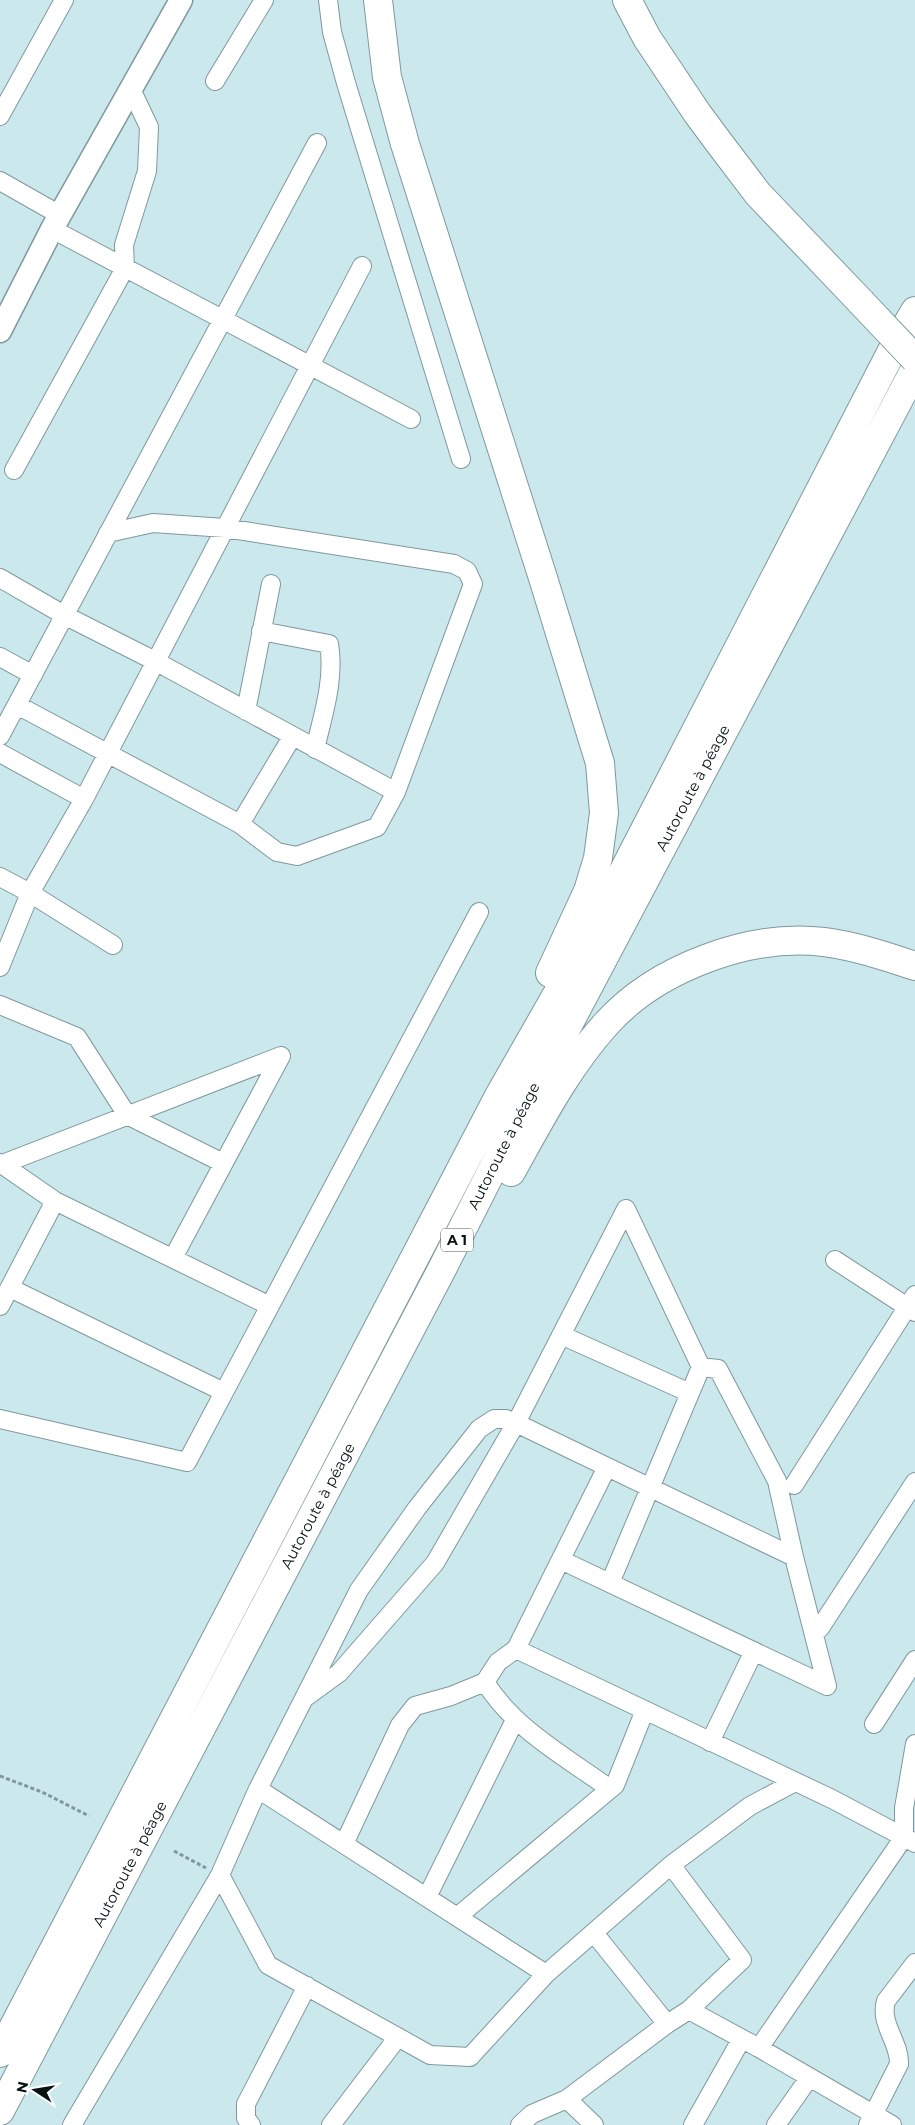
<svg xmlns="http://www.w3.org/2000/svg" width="915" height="2125" font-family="Montserrat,sans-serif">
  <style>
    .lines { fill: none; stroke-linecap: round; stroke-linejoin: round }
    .minor-casing { stroke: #7e999d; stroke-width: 20 }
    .tertiary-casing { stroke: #7e999d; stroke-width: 25 }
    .primary-casing { stroke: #7e999d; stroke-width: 30 }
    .motorway-casing { stroke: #7e999d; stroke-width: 30 }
    .path { stroke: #82979a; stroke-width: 3; stroke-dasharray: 4 2.5; stroke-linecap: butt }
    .minor { stroke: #fff; stroke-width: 18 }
    .tertiary { stroke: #fff; stroke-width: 22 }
    .primary { stroke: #fff; stroke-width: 28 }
    .motorway { stroke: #fff; stroke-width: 28 }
    .primary-bridge-casing { stroke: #7e999d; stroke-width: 30; stroke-linecap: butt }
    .primary-bridge { stroke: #fff; stroke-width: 28 }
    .labels { text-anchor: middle; stroke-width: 5; stroke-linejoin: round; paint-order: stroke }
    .shield { fill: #fff; stroke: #52595a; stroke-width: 1 }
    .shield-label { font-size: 14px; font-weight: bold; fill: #081213 }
    .street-label { font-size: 15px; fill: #081213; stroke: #fff }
  </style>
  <rect width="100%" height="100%" fill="#cbe8ec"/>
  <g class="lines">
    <defs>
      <path id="minor" d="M328,0l4,32 14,51 115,376
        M215,81l49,-81
        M0,116l64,-116
        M0,181l60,34
        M52,229l359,190
        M14,470l111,-202 -1,-23 23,-74 2,-44 -18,-38
        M108,533l45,-10 72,5 229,36 13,7 6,13 -77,208
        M0,578l64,37 91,46 241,131 -19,35 -80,29 -20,-4 -37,-28 -223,-119
        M261,631l68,13c6,35 -6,71 -14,105
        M0,657l33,18
        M246,711l25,-127
        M0,736l317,-593
        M0,753l84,46
        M240,824l52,-87
        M0,877l30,16 83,52
        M0,967l30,-74 54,-94 278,-533
        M0,1005l77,32 50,78 96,48
        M0,1163l55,38 215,105
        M0,1165l281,-109
        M173,1258l108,-202
        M835,1260l80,52
        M10,1288l214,104
        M0,1306l55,-105
        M561,1335l129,58
        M701,1367l17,2 59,112 17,76 33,129
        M0,1419l187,43 292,-550
        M794,1485l121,-190
        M561,1560l266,126
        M610,1583l91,-216 -75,-158
        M820,1628l95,-146
        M516,1649l316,150 83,44
        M485,1682c29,47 81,75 125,107
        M306,1697l33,-24 96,-110 81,-140 110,-214
        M874,1724l41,-64
        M710,1742l44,-91
        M258,1789l288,185
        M344,1844l56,-119 15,-19 36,-10 34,-14 13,-20 18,-13 91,-182
        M671,1865l71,95 -53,50
        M220,1875l48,90 162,90 40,2 76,-83 125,-109 79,-59 45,-24
        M427,1897l88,-177
        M457,1917l158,-132 30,-75
        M594,1933l73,91
        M759,2048l145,-211v-29l11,-64
        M567,2099l27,26
        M72,2125l148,-250 38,-86 101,-199 58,-82 62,-79 15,-10h12l10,4 278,134
        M251,2125l-5,-7v-14l61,-118
        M331,2125l67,-88
        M520,2125l12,-11 35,-15 100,-75 22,-14 70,38 133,77
        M693,2125l48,-85
        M776,2125l33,-47
        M868,2125l31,-61c1,-22 -20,-40 -13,-63l29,-38"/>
      <path id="tertiary" d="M0,331l52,-102 129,-229"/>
      <path id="primary" d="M627,0l20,38 50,75 23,31 38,50 103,108"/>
      <path id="motorway" d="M378,0l9,77 18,67 138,434 57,185 4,50 -6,45 -10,33 -38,82
        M511,1172c29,-52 56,-105 96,-149 50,-55 143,-90 217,-81 31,4 61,14 91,24
        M0,2053l499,-957 89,-156 307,-595 20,-34
        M0,2111l441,-840 71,-140 403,-762"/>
    </defs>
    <use href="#minor" class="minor-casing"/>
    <use href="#tertiary" class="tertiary-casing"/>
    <use href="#primary" class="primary-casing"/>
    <use href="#motorway" class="motorway-casing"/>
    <path class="path" d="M0,1776l42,16 47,24
      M174,1851l32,17"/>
    <use href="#minor" class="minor"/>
    <use href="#tertiary" class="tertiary"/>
    <use href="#primary" class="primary"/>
    <use href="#motorway" class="motorway"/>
    <defs>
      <path id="primary-bridge" d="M861,302l54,57"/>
    </defs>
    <use href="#primary-bridge" class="primary-bridge-casing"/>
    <use href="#primary-bridge" class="primary-bridge"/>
  </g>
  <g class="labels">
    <rect class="shield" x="441" y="1228.5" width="32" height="23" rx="4"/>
    <g class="shield-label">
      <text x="457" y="1245">A 1</text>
    </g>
    <g class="street-label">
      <text transform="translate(693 788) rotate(-62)" y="5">Autoroute à péage</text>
      <text transform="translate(504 1146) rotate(-63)" y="5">Autoroute à péage</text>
      <text transform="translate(318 1506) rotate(-62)" y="5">Autoroute à péage</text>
      <text transform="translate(130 1864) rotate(-62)" y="5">Autoroute à péage</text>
    </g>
  </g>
  <g transform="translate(35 2090) rotate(282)" stroke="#ffffff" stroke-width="4" paint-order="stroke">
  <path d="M0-4L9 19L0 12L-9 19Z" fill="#081213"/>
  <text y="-8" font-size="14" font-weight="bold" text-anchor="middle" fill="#081213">N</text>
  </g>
</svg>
